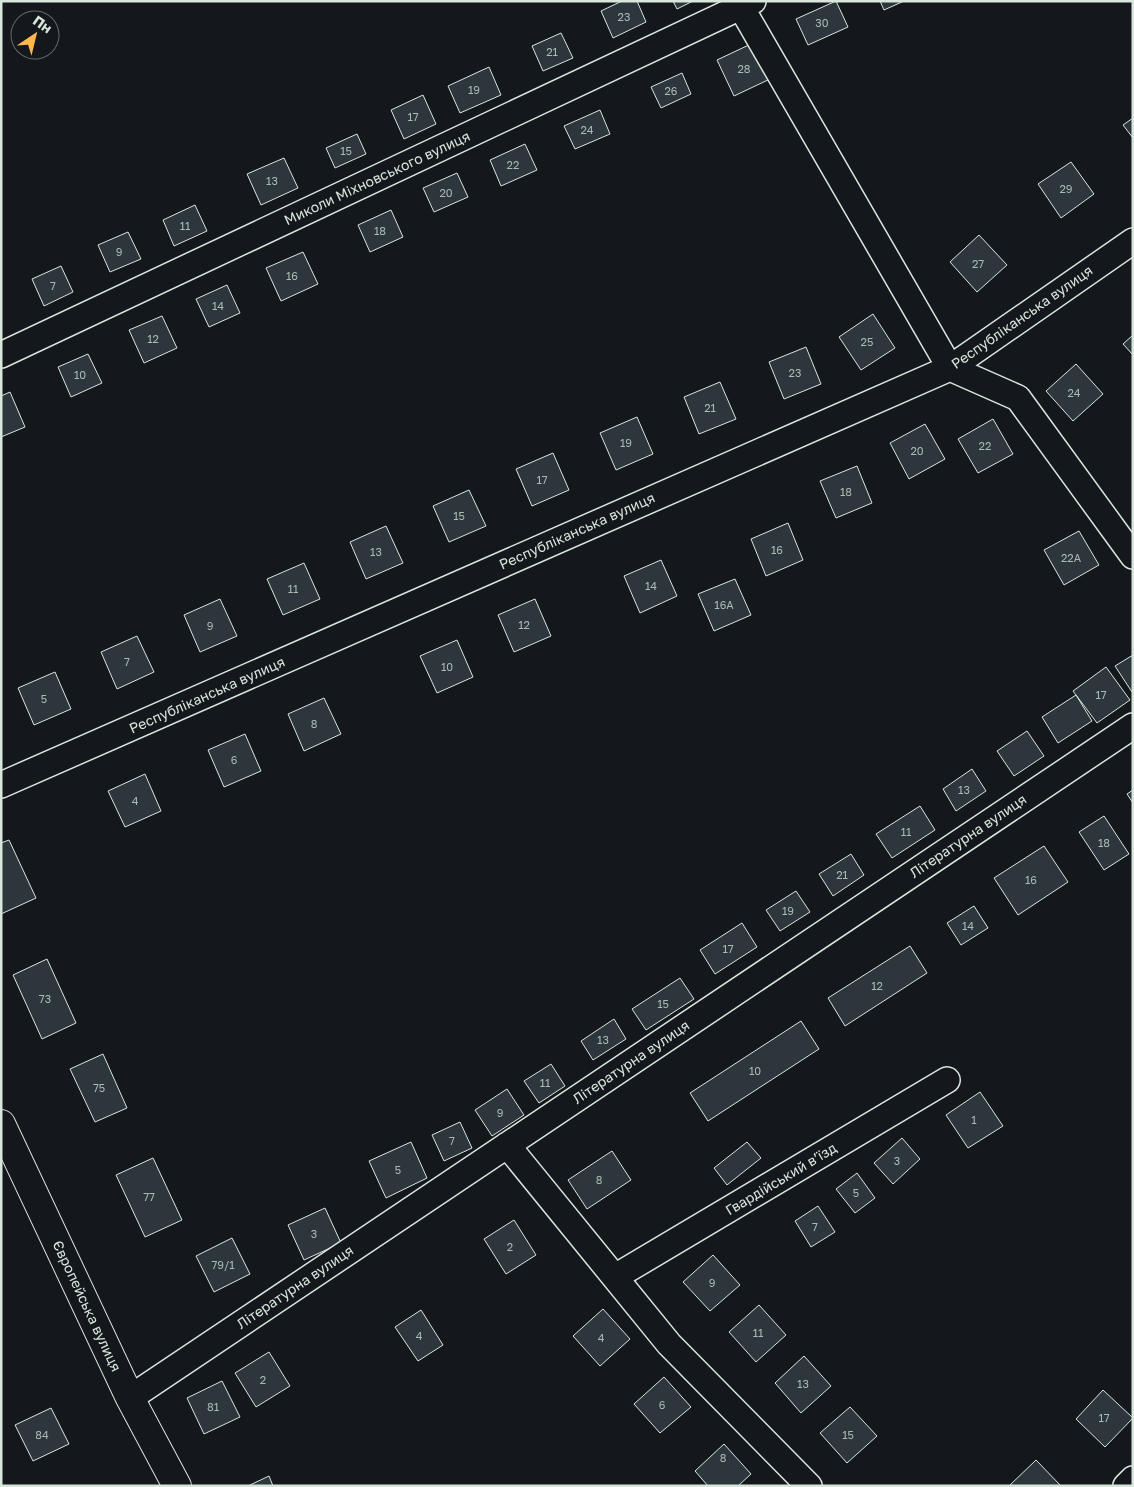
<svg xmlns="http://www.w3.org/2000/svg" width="1134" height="1487" font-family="'Golos Text',sans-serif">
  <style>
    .building { fill: #2c363c; stroke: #d8e6dc }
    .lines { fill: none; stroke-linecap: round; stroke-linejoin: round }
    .minor-casing { stroke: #d8e6dc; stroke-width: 28 }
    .tertiary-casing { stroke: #d8e6dc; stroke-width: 30 }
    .minor { stroke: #14181c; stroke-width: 25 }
    .tertiary { stroke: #14181c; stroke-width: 28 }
    .labels { text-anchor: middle; stroke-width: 4; stroke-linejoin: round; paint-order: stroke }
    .number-label { font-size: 11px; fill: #adbab4 }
    .street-label { font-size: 14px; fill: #d8e6dc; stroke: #14181c }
  </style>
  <rect width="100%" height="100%" fill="#14181c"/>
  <path class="building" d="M622,1h15l9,21 -33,16 -12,-27z
    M673,1h20l-16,8z
    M836,1l12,26 -40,18 -12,-26z
    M880,1h24l-20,9z
    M561,33l12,25 -30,13 -11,-25z
    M753,43l17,36 -36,17 -17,-36z
    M489,67l12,28 -41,18 -12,-27z
    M682,73l9,21 -30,14 -10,-21z
    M423,95l13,29 -32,15 -13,-29z
    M600,110l10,24 -35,15 -11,-23z
    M1133,118v20l-10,-13z
    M357,134l9,20 -31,14 -9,-20z
    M525,144l12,26 -36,16 -11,-26z
    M284,158l14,30 -37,17 -14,-31z
    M1071,162l23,32 -33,24 -23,-34z
    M457,173l11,24 -34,15 -11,-24z
    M195,205l12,26 -33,15 -11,-26z
    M391,210l12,27 -33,15 -12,-27z
    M128,232l13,27 -31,13 -12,-27z
    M979,235l28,30 -30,27 -27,-30z
    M303,252l15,32 -37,17 -15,-33z
    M61,266l12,26 -29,14 -12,-27z
    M227,285l13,28 -31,14 -13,-28z
    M873,314l22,34 -34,22 -22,-33z
    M162,316l15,32 -33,15 -15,-33z
    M1133,335v20l-10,-11z
    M806,347l15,37 -37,15 -15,-37z
    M88,354l14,29 -31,14 -13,-30z
    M1076,364l27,30 -30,27 -27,-30z
    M720,382l16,37 -37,15 -15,-37z
    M10,392l15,35 -24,10v-41z
    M637,417l16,37 -37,16 -16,-37z
    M993,419l20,35 -35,19 -20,-34z
    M925,424l20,35 -36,20 -19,-36z
    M553,453l16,37 -37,16 -16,-37z
    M857,466l15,37 -36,15 -16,-37z
    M469,490l17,36 -37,16 -16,-36z
    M788,523l15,37 -37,16 -15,-37z
    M386,526l17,37 -37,16 -16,-37z
    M1079,531l20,34 -35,20 -20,-35z
    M661,560l16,36 -37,17 -16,-37z
    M304,563l16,36 -37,16 -16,-36z
    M735,579l16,36 -37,16 -16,-37z
    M220,599l17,37 -37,16 -16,-37z
    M535,599l16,37 -37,16 -16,-37z
    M137,636l17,36 -37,17 -16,-37z
    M457,640l16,37 -36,16 -17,-37z
    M1133,655v37h-1l-17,-26z
    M1106,667l24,33 -33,23 -24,-32z
    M55,672l16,37 -37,16 -16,-37z
    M1076,695l16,26 -34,22 -16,-26z
    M324,698l17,36 -37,17 -16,-37z
    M1027,731l17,25 -30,20 -17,-25z
    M245,734l16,37 -37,16 -16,-37z
    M972,769l14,22 -30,20 -13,-22z
    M145,774l16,37 -36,16 -17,-36z
    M1133,790v13l-6,-9z
    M920,806l15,24 -43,28 -16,-24z
    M1104,816l25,38 -25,16 -25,-38z
    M9,840l27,58 -35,16v-71z
    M1044,846l24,36 -50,33 -24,-37z
    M851,854l13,21 -31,21 -14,-22z
    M796,891l14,21 -30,19 -14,-21z
    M974,906l14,22 -27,17 -14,-22z
    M742,923l15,24 -42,27 -15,-24z
    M910,946l17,27 -82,53 -17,-28z
    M47,959l29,64 -34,16 -29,-64z
    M680,978l14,21 -48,31 -14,-21z
    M614,1019l12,20 -33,21 -12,-19z
    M801,1021l18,28 -111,72 -18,-28z
    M103,1054l24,54 -32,14 -25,-53z
    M551,1064l14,22 -26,17 -15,-22z
    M507,1089l17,26 -32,21 -17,-26z
    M980,1092l23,34 -35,22 -22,-33z
    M460,1122l12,26 -28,13 -12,-26z
    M902,1138l18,21 -27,25 -19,-21z
    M411,1142l16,36 -41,20 -17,-37z
    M747,1142l14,16 -34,27 -13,-17z
    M612,1151l19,29 -44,29 -19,-29z
    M153,1158l29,62 -37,17 -29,-62z
    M857,1173l18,25 -20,15 -19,-24z
    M818,1206l17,26 -24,15 -16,-26z
    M325,1208l16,35 -37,17 -16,-35z
    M514,1220l22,35 -30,19 -22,-35z
    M232,1238l18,36 -36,18 -18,-36z
    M713,1255l27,30 -30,26 -27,-29z
    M759,1305l27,30 -30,27 -27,-30z
    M603,1309l27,30 -30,27 -27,-30z
    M421,1310l22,35 -25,16 -23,-34z
    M269,1352l21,34 -34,21 -21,-34z
    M804,1356l27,30 -30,27 -26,-30z
    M664,1377l27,30 -31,26 -26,-29z
    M222,1381l18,36 -36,17 -17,-36z
    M1103,1390l30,28 -28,29 -29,-28z
    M850,1407l27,29 -30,27 -27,-30z
    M51,1408l18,36 -36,17 -18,-36z
    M724,1444l27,30 -13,12h-30l-13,-15z
    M1036,1460l25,26h-52z
    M269,1476l4,10h-25z"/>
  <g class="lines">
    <defs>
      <path id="minor" d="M741,7l209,361 68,30 115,158
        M1,355l752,-354
        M1,785l949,-417 183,-127
        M507,1145l162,199 140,142
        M615,1277l332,-197
        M130,1398l1003,-672
        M1126,1486l7,-7"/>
      <path id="tertiary" d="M1,1124l129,274 47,88"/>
    </defs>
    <use href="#minor" class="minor-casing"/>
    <use href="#tertiary" class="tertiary-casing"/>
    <use href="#minor" class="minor"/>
    <use href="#tertiary" class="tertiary"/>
  </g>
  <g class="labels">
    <g class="number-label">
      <text x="624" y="21">23</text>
      <text x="822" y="27">30</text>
      <text x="552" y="56">21</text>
      <text x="744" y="73">28</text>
      <text x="474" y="94">19</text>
      <text x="671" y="95">26</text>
      <text x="413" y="121">17</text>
      <text x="587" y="134">24</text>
      <text x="346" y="155">15</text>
      <text x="513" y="169">22</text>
      <text x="272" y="185">13</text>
      <text x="1066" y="193">29</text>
      <text x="446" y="197">20</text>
      <text x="185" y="230">11</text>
      <text x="380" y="235">18</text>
      <text x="119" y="256">9</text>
      <text x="978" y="268">27</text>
      <text x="292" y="280">16</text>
      <text x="53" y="290">7</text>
      <text x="218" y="310">14</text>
      <text x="153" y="343">12</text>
      <text x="867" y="346">25</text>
      <text x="795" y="377">23</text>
      <text x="80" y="379">10</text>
      <text x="1074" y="397">24</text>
      <text x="710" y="412">21</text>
      <text x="626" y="447">19</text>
      <text x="985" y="450">22</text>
      <text x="917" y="455">20</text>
      <text x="542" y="484">17</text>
      <text x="846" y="496">18</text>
      <text x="459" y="520">15</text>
      <text x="777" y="554">16</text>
      <text x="376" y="556">13</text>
      <text x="1071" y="562">22А</text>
      <text x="651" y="590">14</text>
      <text x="293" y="593">11</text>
      <text x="724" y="609">16А</text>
      <text x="524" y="629">12</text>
      <text x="210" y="630">9</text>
      <text x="127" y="666">7</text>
      <text x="447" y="671">10</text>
      <text x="1101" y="699">17</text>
      <text x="44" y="703">5</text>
      <text x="314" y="728">8</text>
      <text x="234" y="764">6</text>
      <text x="964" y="794">13</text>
      <text x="135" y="805">4</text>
      <text x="906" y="836">11</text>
      <text x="1104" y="847">18</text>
      <text x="842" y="879">21</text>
      <text x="1031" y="884">16</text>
      <text x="788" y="915">19</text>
      <text x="968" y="930">14</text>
      <text x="728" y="953">17</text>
      <text x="877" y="990">12</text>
      <text x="45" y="1003">73</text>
      <text x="663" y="1008">15</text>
      <text x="603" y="1044">13</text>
      <text x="755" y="1075">10</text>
      <text x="545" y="1087">11</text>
      <text x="99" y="1092">75</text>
      <text x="500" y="1117">9</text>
      <text x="974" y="1124">1</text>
      <text x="452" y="1145">7</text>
      <text x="897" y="1165">3</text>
      <text x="398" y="1174">5</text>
      <text x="599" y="1184">8</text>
      <text x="856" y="1197">5</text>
      <text x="149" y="1201">77</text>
      <text x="815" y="1231">7</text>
      <text x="314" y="1238">3</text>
      <text x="510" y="1251">2</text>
      <text x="223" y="1269">79/1</text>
      <text x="712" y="1287">9</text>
      <text x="758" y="1337">11</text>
      <text x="419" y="1340">4</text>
      <text x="601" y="1342">4</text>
      <text x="263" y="1384">2</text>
      <text x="803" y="1388">13</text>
      <text x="662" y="1409">6</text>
      <text x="213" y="1411">81</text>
      <text x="1104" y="1422">17</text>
      <text x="42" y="1439">84</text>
      <text x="848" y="1439">15</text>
      <text x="723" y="1462">8</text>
    </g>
    <g class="street-label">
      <text transform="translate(377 178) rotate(-25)" y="5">Миколи Міхновського вулиця</text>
      <text transform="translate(1022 317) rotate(-35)" y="5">Республіканська вулиця</text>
      <text transform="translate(577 531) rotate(-24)" y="5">Республіканська вулиця</text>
      <text transform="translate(207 695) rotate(-24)" y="5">Республіканська вулиця</text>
      <text transform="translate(968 836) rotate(-34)" y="5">Літературна вулиця</text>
      <text transform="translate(631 1062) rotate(-34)" y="5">Літературна вулиця</text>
      <text transform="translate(781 1179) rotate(-31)" y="5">Гвардійський в’їзд</text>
      <text transform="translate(295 1287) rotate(-34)" y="5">Літературна вулиця</text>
      <text transform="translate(87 1306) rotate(65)" y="5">Європейська вулиця</text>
    </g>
  </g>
  <rect width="1134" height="1487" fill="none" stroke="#d8e6dc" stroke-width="5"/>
  <g transform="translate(35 35) rotate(35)"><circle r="24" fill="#14181c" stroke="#626a69"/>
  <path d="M0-4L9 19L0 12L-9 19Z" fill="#ffb74d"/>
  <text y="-8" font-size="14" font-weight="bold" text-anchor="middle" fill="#d8e6dc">Пн</text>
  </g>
</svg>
